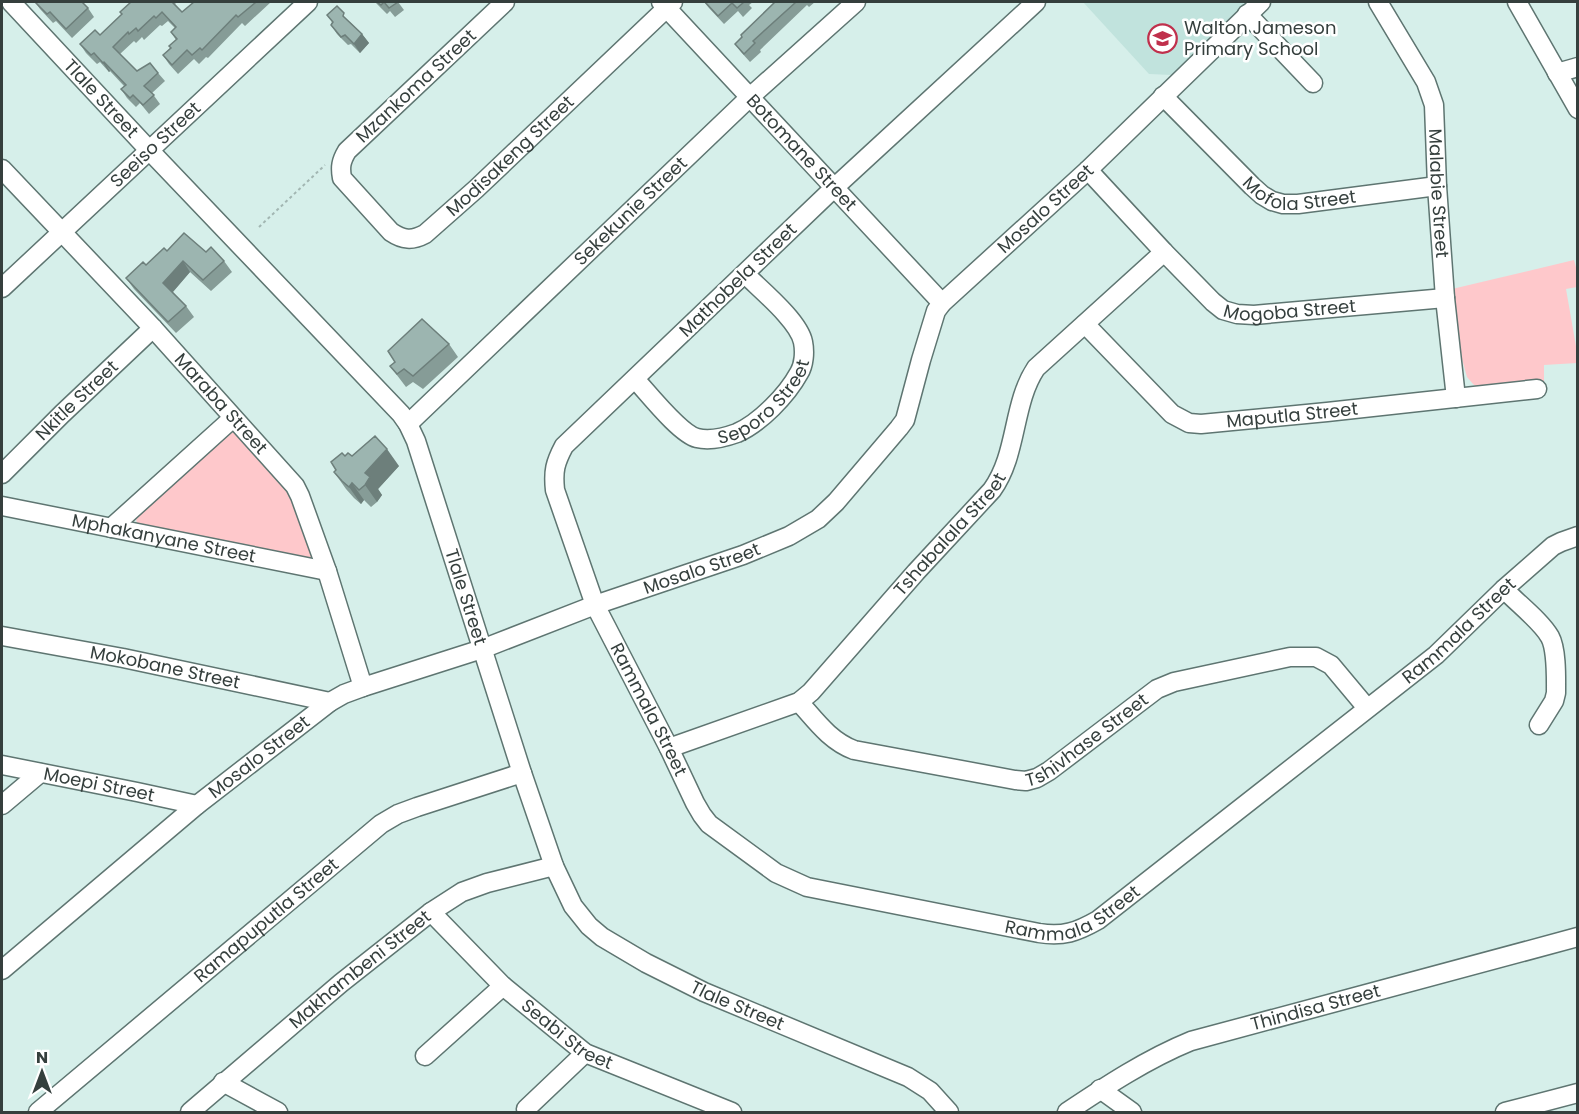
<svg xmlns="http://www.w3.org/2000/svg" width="1579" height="1114" font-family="Poppins,sans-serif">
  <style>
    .built { fill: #c1e3dd }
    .green { fill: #fec8cb }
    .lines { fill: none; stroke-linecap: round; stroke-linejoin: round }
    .minor-casing { stroke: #5e7571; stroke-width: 21 }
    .path { stroke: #a2b6b2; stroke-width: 2; stroke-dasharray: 3 3; stroke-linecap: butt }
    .minor { stroke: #fff; stroke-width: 18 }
    .wall { fill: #869c97 }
    .shaded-wall { fill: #6d7f7b }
    .building { fill: #9cb5b0; stroke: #6d7f7b; stroke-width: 1.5 }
    .labels { text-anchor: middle; stroke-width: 5; stroke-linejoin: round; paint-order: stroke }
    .poi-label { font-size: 18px; fill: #353f3d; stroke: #fff; text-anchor: start }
    .street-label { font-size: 18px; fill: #353f3d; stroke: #fff }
  </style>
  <rect width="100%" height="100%" fill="#d6efea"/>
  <path class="built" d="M1083,2h165l-76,73 -23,-1z"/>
  <path class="green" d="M1574,260l3,11v16l-11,2 11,63v11l-33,2v19l-64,5 -7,-5 -6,-7 -5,-18 -10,-70z
    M234,431l63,67 17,62 -177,-33 -1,-11z"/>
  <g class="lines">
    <defs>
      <g id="minor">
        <path id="s1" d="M11,2l139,149 251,263 7,10 8,17 106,332 32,93 19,40 16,20 13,11 44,26 58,29 204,85 22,14 19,21"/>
        <path id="s2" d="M505,2l-158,149c-6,10 -7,16 -5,27l49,54c12,8 21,9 34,2l51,-45 197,-187"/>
        <path id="s3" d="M661,2l281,301"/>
        <path id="s4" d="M1036,2l-201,185 -271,259c-9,17 -11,25 -9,44l40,115 74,143 26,55 7,12 7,9 67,49 31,14 232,46c24,4 38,-1 59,-13l338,-265 68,-66 49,-43 8,-4 17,-6"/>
        <path id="s5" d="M1378,2l48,80 8,23 3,81 8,112 11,100"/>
        <path d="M1517,2l61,107"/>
        <path d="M1247,14l66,69"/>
        <path d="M1557,73l21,-6"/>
        <path id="s6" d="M1163,96l89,90 10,9 10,6 11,3h15l139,-18"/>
        <path id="s7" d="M2,169l151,159 142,158 5,10 27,75 36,116"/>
        <path id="s8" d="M1088,170l76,82 49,50 10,8 14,4 17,1 191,-17"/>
        <path id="s9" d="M2,288l306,-286"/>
        <path id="s10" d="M1085,324l87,90 17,9 12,1 126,-12 210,-23"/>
        <path id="s11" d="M635,379c13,14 45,55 62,59 12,3 29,-1 40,-5 23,-10 50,-38 62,-60 5,-8 6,-21 4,-31 -4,-21 -42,-52 -58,-68"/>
        <path id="s12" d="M408,424l342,-327 106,-95"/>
        <path id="s13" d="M2,474l60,-60 91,-86"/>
        <path id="s14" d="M2,506l325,65"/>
        <path d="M111,528l122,-110"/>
        <path d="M1504,589c13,14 37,32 46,48 7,13 6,42 6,56l-2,8 -15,24"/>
        <path id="s15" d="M2,636l121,22 207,44"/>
        <path id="s16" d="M799,702c17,19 31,39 55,48l161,30 11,1 11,-3 12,-7 108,-82 17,-7 116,-25h26l15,8 36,43"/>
        <path id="s17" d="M669,748l130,-46 12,-10 105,-120 76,-82c26,-36 20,-86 44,-122l128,-116"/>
        <path id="s18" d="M2,765l135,27 60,13"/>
        <path d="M2,805l38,-32"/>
        <path id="s19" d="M431,912l72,74 82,67 147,59"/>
        <path id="s20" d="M2,970l195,-165 133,-103 14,-8 19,-7 119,-38 113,-44 148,-50 46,-19 29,-17 18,-17 63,-74 6,-8 16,-60 15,-49 6,-8 146,-133 173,-168"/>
        <path d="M425,1056l78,-70"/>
        <path d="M223,1082l55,30"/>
        <path d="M1100,1089l32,23"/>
        <path d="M526,1109l59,-56"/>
        <path id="s21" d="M38,1112l343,-288 17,-10 19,-7 105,-34"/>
        <path id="s22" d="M190,1112l151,-129 90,-71 31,-20 25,-9 67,-17"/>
        <path id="s23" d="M1067,1112c39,-26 80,-53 124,-71l387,-104"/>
        <path d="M1505,1112l73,-19"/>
      </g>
    </defs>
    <use href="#minor" class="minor-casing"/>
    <path class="path" d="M259,227l66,-62"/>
    <use href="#minor" class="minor"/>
  </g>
  <path class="wall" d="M35,2l53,6 6,9 -22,21 -16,-17 -3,2 -13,-14z
    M131,2h46l-2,2 7,8 12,-10h77l-26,24 -3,-3 -34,35 -2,-1 -7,7 -5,-5 -16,15 -9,-10 -6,-9 7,-7 6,-8 -5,-8 4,-4 -7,-7 -6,5 -2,-1 -16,15 -2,-3 -6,6 -2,-2 -14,13 17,17 21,2 7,8 -13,12 8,11 -11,10 -9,-11 -4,4 -9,-9 -6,-9 3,-3 -14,-15 -1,1 -9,-10 -3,2 -11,-11 -6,-9 20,-9 22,-20 -2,-3z
    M375,2h23l6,8 -9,7 -5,-6 -3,3z
    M704,2h49l-4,3 3,3 -9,9 -5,-6 -14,13 -15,-16z
    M775,2h40l-6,5 -2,-2 -47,45 1,2 -11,10 -9,-10 -6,-8z
    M327,15l23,7 12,12 7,9 -9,10 -9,-9 -3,1 -11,-11 -6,-9 1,-3z
    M167,251l57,10 8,11 -21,19 -21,-19 -17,20 13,14 8,11 -18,16 -42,-44 -8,-11z
    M449,344l9,13 -35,32 -10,-7 -7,5 -16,-21z
    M345,456h7l47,10 -21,23 4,6 -5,7 -6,5 -7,-7 -3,4 -7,-6 -8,-9 -12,-17 2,-2z"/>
  <path class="shaded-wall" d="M362,34l7,9 -9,10 -6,-9z
    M104,62l6,9 -1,1 -6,-9z
    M183,261l7,11 -19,22 -8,-11z
    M387,449l12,17 -21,23 4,6 -5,7 -12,-17v-12z
    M352,483l12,17 -3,4 -12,-17z"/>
  <path class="building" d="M35,2h47l6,6 -22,21 -16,-17 -3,2z
    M131,2h41l10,10 12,-10h62l-18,15 -2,-2 -34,35 -2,-2 -8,7 -5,-5 -15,15 -9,-10 8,-7 -2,-2 8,-7 -6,-7 5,-5 -14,-15 -6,6 -2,-2 -16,15 -2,-3 -7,6 -1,-2 -15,15 24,24 13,-8 8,10 -14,13 10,9 -11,10 -10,-10 -3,3 -9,-9 5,-4 -22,-23 -1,1 -9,-10 -3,2 -11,-11 15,-14 5,5 22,-21 -2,-2z
    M377,2h21l-9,6 -5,-6 -3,3z
    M705,2h39l-7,6 -5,-5 -14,13z
    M775,2h21l-43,39 2,2 -11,11 -9,-10 7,-7 -1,-2z
    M337,6l7,7 -1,3 19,18 -8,10 -9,-9 -4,2 -10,-12 2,-3 -6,-7z
    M184,233l22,19 5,-5 13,14 -21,19 -20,-19 -20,22 23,23 -18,16 -42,-44 17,-16 3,3 18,-17 3,3z
    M422,319l27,25 -36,32 -9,-7 -7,5 -7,-8 5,-4 -7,-11z
    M375,436l12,13 -22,24 5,4 -5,8 -6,5 -7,-7 -3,4 -7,-6 -8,-9 2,-2 -5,-8 11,-9 3,3 3,-3 4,3z"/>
  <defs>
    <symbol id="school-ring" viewBox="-11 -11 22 22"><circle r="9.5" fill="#fff" stroke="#c0304c" stroke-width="1.5"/><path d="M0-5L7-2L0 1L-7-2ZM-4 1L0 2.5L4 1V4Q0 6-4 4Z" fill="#c0304c"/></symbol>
  </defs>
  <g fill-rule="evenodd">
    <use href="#school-ring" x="1146" y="22" width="33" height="33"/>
  </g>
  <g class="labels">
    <g class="poi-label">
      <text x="1184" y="34">Walton Jameson<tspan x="1184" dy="21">Primary School</tspan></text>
    </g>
    <g class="street-label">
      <text transform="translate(416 86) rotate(-43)" y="6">Mzankoma Street</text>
      <text dy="6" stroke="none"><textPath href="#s1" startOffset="132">Tlale Street</textPath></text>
      <text dy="6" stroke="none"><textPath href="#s9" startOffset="210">Seeiso Street</textPath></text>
      <text dy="6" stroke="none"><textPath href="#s3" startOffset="206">Botomane Street</textPath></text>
      <text dy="6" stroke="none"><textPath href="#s2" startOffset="470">Modisakeng Street</textPath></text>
      <text dy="6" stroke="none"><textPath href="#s6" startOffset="177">Mofola Street</textPath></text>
      <text dy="6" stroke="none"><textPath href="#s5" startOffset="206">Malabie Street</textPath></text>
      <text dy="6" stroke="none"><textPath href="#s20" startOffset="1341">Mosalo Street</textPath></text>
      <text dy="6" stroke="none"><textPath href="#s12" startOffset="308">Sekekunie Street</textPath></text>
      <text transform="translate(738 280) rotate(-44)" y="6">Mathobela Street</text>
      <text dy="6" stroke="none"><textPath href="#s8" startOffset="262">Mogoba Street</textPath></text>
      <text dy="6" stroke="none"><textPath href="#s11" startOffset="168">Seporo Street</textPath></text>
      <text dy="6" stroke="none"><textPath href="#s13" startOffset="105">Nkitle Street</textPath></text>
      <text dy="6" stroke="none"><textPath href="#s7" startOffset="321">Maraba Street</textPath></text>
      <text dy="6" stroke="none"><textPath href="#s10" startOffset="248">Maputla Street</textPath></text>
      <text dy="6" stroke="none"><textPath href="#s17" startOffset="364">Tshabalala Street</textPath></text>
      <text dy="6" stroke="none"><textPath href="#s14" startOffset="165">Mphakanyane Street</textPath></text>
      <text dy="6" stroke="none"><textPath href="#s20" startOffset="819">Mosalo Street</textPath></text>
      <text dy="6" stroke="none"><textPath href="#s1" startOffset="762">Tlale Street</textPath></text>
      <text dy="6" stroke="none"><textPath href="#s4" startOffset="1941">Rammala Street</textPath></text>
      <text dy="6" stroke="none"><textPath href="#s15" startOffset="166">Mokobane Street</textPath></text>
      <text dy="6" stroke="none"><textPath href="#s4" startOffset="933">Rammala Street</textPath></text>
      <text dy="6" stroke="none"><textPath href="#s16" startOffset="322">Tshivhase Street</textPath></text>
      <text dy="6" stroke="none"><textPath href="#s20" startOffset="334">Mosalo Street</textPath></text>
      <text dy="6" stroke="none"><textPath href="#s18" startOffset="99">Moepi Street</textPath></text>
      <text dy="6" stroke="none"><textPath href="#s4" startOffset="1455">Rammala Street</textPath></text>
      <text dy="6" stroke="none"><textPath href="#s21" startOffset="298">Ramapuputla Street</textPath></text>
      <text dy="6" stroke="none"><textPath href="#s22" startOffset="222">Makhambeni Street</textPath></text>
      <text dy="6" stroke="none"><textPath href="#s1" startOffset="1284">Tlale Street</textPath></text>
      <text dy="6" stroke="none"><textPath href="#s23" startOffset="272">Thindisa Street</textPath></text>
      <text dy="6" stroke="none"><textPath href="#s19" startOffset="184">Seabi Street</textPath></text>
    </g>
  </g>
  <rect width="1579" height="1114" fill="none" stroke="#353f3d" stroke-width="6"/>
  <g transform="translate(42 1072)" stroke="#ffffff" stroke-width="4.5" paint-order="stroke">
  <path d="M0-4.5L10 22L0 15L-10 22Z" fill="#353f3d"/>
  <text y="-9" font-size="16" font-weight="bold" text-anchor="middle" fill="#353f3d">N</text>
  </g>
</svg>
